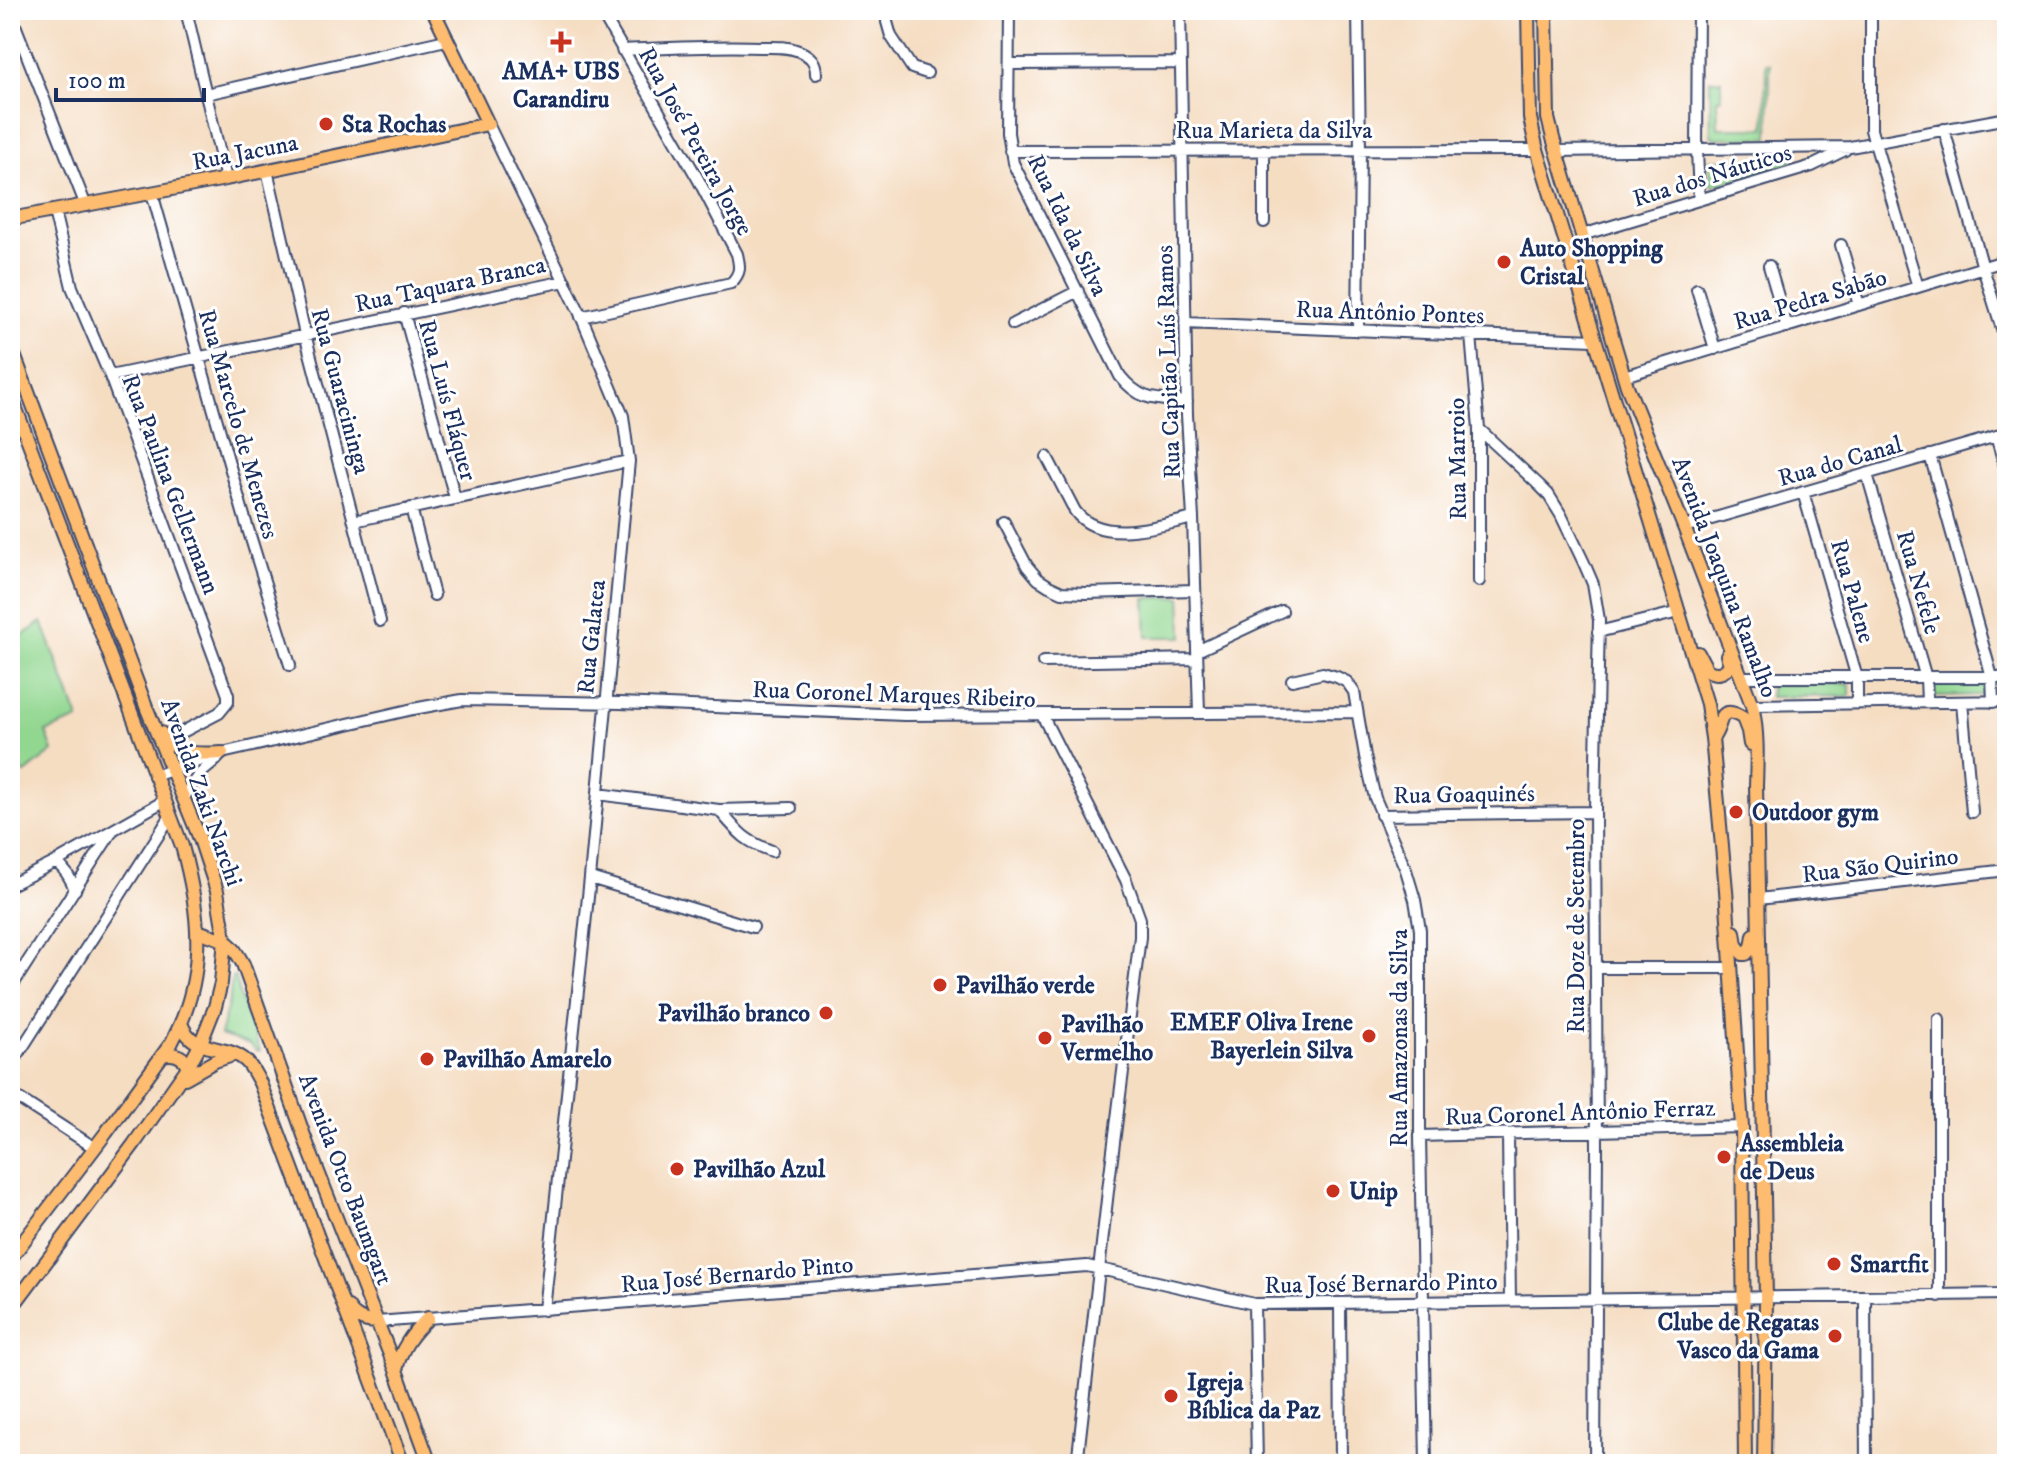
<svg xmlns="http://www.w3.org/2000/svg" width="2017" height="1474" font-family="'IM FELL DW Pica',serif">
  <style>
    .green { fill: #92d790; stroke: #568377; stroke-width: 2 }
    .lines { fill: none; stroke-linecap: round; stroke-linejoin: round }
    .minor-casing { stroke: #3c496d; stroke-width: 14 }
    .major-casing { stroke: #3c496d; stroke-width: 16 }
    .minor { stroke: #fff; stroke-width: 10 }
    .major { stroke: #fdbc6f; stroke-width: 12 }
    .poi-dot { fill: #c8321e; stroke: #fff; stroke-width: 3 }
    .labels { text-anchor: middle; stroke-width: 6; stroke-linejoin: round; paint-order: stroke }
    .poi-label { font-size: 24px; font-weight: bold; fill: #1b2f5e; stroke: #fff; text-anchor: start }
    .street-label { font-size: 24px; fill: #1b2f5e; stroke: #fff }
  </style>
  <rect width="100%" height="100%" fill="#fff"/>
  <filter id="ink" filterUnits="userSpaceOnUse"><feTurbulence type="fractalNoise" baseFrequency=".0125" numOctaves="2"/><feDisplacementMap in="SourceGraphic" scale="16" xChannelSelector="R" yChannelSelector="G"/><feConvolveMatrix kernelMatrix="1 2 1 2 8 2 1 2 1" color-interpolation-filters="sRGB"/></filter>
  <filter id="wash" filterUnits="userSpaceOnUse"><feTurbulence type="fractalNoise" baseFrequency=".006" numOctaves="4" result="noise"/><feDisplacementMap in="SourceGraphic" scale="32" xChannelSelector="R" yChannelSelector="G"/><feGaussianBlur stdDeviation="1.8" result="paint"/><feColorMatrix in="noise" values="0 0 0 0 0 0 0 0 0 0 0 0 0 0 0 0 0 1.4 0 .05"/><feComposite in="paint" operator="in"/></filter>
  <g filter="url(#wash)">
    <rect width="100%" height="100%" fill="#f5ddc2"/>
    <path class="green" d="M1766,63h4l-1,75h-55l-3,-3 -1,-55h11v19h-4l1,29h47z
      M1793,159l2,3 -84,24 -2,-25 2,-1z
      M1181,597l2,40h-36l-2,-39z
      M42,622l37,97 -33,13 7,19 -28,22 -11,-4 -4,2v-131l10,-3z
      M1933,683h53v12l-52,1z
      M1850,684v12l-80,1v-12z
      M232,977h3l5,20 20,54h-3l-8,-7 -29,-9 10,-38z"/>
  </g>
  <g filter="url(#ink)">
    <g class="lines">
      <defs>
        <path id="minor" d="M186,10l40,169
          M887,10v12l4,14 21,32 15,5
          M1009,10l-1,123 5,30 107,213c21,26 36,23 67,26
          M1180,10l7,405 6,103 6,195
          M1358,10l2,140 -2,181
          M1698,10l-1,139 2,51
          M1871,10v120l47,157
          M10,12l76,194
          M622,50c46,-2 93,-5 139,-3 13,0 26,-1 38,4 12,5 17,11 17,23
          M1009,64l172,-1
          M206,94l240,-54
          M488,124l91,187 44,105 6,45 -39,417 -46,432
          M1944,129l39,139 24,77
          M1264,150v72
          M1010,151l527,-1
          M1557,151l293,-4 157,-29
          M267,170l38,164 75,287
          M152,193l92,323 46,149
          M54,211l18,76 38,89 118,319v7l-9,11 -52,27
          M1582,235l230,-69 33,-16
          M1841,245l18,60
          M1769,266l18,61
          M1697,289l18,60
          M404,313l51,185
          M581,317l150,-34c10,-10 9,-16 6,-29l-39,-75 -98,-169
          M1185,323l409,17
          M1013,324l65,-33
          M1471,335l8,94v152
          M110,376l455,-95
          M1624,376l383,-116
          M1479,429l60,56 9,9 13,21 23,48 9,21 6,36 -4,189 2,338 -2,317
          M1996,436l11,37
          M1930,455l62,222 1,25
          M1047,457l28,54c25,34 84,15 118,7
          M1867,474l59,204 1,24
          M1803,492l54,186v24
          M411,508l23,87
          M354,521l275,-60
          M1004,522l23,44 11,13 11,7 13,6 24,1 109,-3
          M1684,527l323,-94
          M1598,632l81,-20
          M1197,651l85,-40
          M1043,662l154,-3
          M1742,677h265
          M1292,680l31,-7 14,4 10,5 7,10 11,64 10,42 31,72 9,30 5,30v206l6,328
          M1962,702l10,110
          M1752,705l255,-4
          M1042,715l84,165 14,39v18l-31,245 -32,282
          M154,776l68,-23 191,-44 49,-9 158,3 284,12 453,-3
          M598,794l121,16c19,22 25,31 53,41
          M184,798c5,-8 9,-17 16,-24 7,-7 15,-11 21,-20
          M719,810l72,-2
          M1381,815l214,-3
          M56,862c10,8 15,16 19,28
          M590,878l163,49
          M10,885l46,-23 108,-61
          M1759,899l248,-29
          M1597,968h133
          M10,989l103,-159
          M10,1067l160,-250
          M10,1093l85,55
          M1508,1134l2,167
          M1420,1136l322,-9
          M1939,1296v-277
          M1865,1297l1,167
          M1340,1303l1,161
          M1254,1304l3,160
          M377,1322l710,-56 167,38 753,-10"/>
        <path id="major" d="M1528,10l2,108 6,28 171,558 5,34 14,152 16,237 3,337
          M1546,10l2,108 5,20 74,248 57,141 68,178c6,27 5,53 4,81l10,512 -2,166
          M10,219l216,-40 262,-55 -55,-114
          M10,344l137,365 53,130 17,52 8,48 -4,44 -6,24 -15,38 -12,22 -54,77 -124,166
          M10,393l172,453c19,69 25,130 -10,196l-66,91 -96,126
          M1698,653l9,17c9,5 18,4 23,-6l-3,-9
          M161,733c18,23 34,21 61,20
          M1713,737c10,-11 4,-35 30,-19l5,13 2,13
          M198,931c26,10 31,6 45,33l64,180 89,226 34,94
          M1734,932l2,13 7,9h3l6,-7 2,-12
          M181,1023c12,33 44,19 65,38 6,6 10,15 14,22l143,381
          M163,1055c12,-3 21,1 25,12
          M185,1078l30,-17 18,-6
          M348,1307c6,11 17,15 29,15
          M396,1370c5,-22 16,-36 32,-52"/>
      </defs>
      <use href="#minor" class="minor-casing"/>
      <use href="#major" class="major-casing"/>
      <use href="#minor" class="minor"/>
      <use href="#major" class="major"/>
    </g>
  </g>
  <g class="poi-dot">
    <path d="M557 30h8v8h8v8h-8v8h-8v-8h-8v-8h8z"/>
    <circle cx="326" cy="124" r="8"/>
    <circle cx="1504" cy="262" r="8"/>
    <circle cx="1736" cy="812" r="8"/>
    <circle cx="940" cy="985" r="8"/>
    <circle cx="826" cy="1013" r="8"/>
    <circle cx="1369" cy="1036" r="8"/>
    <circle cx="1045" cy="1038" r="8"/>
    <circle cx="427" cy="1059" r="8"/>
    <circle cx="1724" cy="1157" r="8"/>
    <circle cx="677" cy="1169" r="8"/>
    <circle cx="1333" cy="1191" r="8"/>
    <circle cx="1834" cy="1264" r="8"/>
    <circle cx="1835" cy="1336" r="8"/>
    <circle cx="1171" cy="1396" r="8"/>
  </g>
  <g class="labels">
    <g class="poi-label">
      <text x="561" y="79" text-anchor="middle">AMA+ UBS<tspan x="561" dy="28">Carandiru</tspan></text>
      <text x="342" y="132">Sta Rochas</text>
      <text x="1520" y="256">Auto Shopping<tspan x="1520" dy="28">Cristal</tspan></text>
      <text x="1752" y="820">Outdoor gym</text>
      <text x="956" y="993">Pavilhão verde</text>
      <text x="810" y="1021" text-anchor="end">Pavilhão branco</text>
      <text x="1353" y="1030" text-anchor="end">EMEF Oliva Irene<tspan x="1353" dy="28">Bayerlein Silva</tspan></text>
      <text x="1061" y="1032">Pavilhão<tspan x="1061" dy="28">Vermelho</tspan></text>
      <text x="443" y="1067">Pavilhão Amarelo</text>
      <text x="1740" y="1151">Assembleia<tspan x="1740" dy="28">de Deus</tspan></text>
      <text x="693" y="1177">Pavilhão Azul</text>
      <text x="1349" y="1199">Unip</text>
      <text x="1850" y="1272">Smartfit</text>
      <text x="1819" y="1330" text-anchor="end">Clube de Regatas<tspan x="1819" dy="28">Vasco da Gama</tspan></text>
      <text x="1187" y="1390">Igreja<tspan x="1187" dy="28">Bíblica da Paz</tspan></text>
    </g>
    <g class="street-label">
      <text x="1274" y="138">Rua Marieta da Silva</text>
      <text transform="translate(696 141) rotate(61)" y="8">Rua José Pereira Jorge</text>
      <text transform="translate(245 152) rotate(-11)" y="8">Rua Jacuna</text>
      <text transform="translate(1712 175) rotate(-17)" y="8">Rua dos Náuticos</text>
      <text transform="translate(1068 225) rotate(64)" y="8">Rua Ida da Silva</text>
      <text transform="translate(450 284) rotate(-12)" y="8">Rua Taquara Branca</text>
      <text transform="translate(1810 299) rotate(-17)" y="8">Rua Pedra Sabão</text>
      <text transform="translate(1390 312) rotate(2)" y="8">Rua Antônio Pontes</text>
      <text transform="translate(1168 362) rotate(-92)" y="8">Rua Capitão Luís Ramos</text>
      <text transform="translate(341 391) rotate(75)" y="8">Rua Guaracininga</text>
      <text transform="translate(448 400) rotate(75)" y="8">Rua Luís Fláquer</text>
      <text transform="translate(239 424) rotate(74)" y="8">Rua Marcelo de Menezes</text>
      <text transform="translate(1457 459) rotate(-91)" y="8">Rua Marroio</text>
      <text transform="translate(1840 461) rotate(-16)" y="8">Rua do Canal</text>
      <text transform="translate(171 484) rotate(69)" y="8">Rua Paulina Gellermann</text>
      <text transform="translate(1725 577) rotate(69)" y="8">Avenida Joaquina Ramalho</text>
      <text transform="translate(1919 582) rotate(74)" y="8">Rua Nefele</text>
      <text transform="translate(1853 591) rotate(74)" y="8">Rua Palene</text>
      <text transform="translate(591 637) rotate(-84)" y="8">Rua Galatea</text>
      <text transform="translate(894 694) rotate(2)" y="8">Rua Coronel Marques Ribeiro</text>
      <text transform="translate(202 792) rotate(70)" y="8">Avenida Zaki Narchi</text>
      <text transform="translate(1464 794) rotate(-1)" y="8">Rua Goaquinés</text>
      <text transform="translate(1880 865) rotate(-7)" y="8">Rua São Quirino</text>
      <text transform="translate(1576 926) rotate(-90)" y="8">Rua Doze de Setembro</text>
      <text transform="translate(1399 1038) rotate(-90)" y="8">Rua Amazonas da Silva</text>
      <text transform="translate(1580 1112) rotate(-2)" y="8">Rua Coronel Antônio Ferraz</text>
      <text transform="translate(346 1179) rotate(69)" y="8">Avenida Otto Baumgart</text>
      <text transform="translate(737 1274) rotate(-5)" y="8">Rua José Bernardo Pinto</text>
      <text transform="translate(1381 1283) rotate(-1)" y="8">Rua José Bernardo Pinto</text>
    </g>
  </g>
  <rect width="2017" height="1474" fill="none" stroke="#fff" stroke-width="40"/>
  <path d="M56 88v12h148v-12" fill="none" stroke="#1b2f5e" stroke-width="4"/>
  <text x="68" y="88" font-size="24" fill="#1b2f5e" stroke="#ffffff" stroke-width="6" paint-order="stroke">100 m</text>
</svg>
